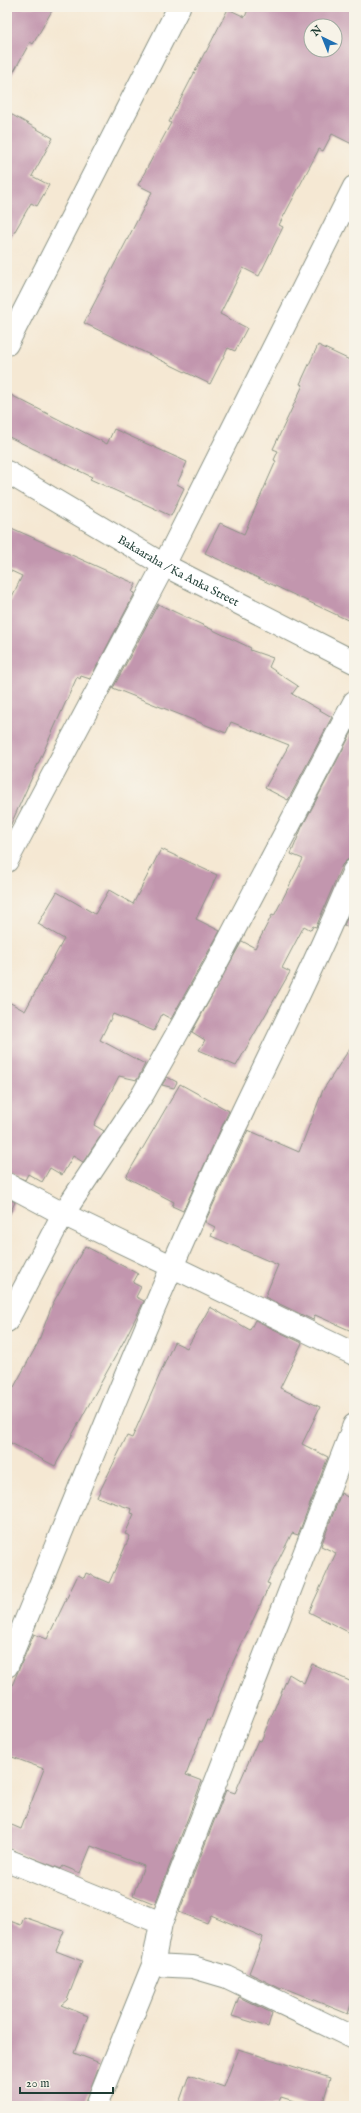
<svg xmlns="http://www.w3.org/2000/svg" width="361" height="2113" font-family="'IM FELL English',serif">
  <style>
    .building { fill: #c296ae; fill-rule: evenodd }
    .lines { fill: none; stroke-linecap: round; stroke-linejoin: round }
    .street-casing { stroke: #8a9284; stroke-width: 24 }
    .secondary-casing { stroke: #8a9284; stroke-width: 24 }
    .street { stroke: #fff; stroke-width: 22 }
    .secondary { stroke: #fff; stroke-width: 22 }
    .labels { text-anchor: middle; stroke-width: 3; stroke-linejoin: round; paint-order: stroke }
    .street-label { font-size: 12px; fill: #1f3d34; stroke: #f7f3e8 }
  </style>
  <rect width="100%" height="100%" fill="#f7f3e8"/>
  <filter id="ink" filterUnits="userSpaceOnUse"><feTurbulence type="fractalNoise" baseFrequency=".025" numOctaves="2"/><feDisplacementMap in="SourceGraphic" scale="8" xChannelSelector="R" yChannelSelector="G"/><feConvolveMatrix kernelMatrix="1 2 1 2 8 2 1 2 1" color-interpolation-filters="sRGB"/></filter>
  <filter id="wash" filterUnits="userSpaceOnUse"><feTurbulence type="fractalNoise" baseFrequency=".012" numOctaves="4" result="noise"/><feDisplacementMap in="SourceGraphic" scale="16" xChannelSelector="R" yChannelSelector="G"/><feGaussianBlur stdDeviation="0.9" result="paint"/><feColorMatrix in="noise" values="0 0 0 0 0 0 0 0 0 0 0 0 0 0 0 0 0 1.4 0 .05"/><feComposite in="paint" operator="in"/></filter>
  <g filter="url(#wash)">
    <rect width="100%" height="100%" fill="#f5e8d3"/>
    <g id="blocks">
      <path class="building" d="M7,7h47l-21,37 -3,-2 -23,42z
        M249,7h105v138l-22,-11 -9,17 -4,-2 -40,76 4,2 -24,49 -16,-8 -23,46 27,14 -12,23 -7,-3 -18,36 -126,-61 68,-131 -14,-7 33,-62 -2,-1 36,-70h1l22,-43 17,8zM311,26h24v24h-24z
        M7,112l46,26 -21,38 17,9 -12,21 -6,-3 -24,42z
        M318,345l36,17v261l-149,-70 15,-30 24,11 32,-73 -2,-1 4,-9 -5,-2 30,-64 -3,-1z
        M7,393l100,51 7,-15 73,33 -10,22 7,4 -13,28 -81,-37 2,-2 -85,-41z
        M7,526l129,58 -4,8 3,1 -45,86 -9,-3 -1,3 -3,-2 -70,156v-226l15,-31 -15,-7z
        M158,604l93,44 -1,2 23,8 -4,9 29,19 -6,8 40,23 -44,83 -23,-12 24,-43 -58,-23 -5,11 -113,-45z
        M353,730l1,128 -7,2 -5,5 -26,62 -3,-1 -2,4 -7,-4 -22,42 8,4 -54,94 -37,-16 6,-10 -13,-8 50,-91 13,7 17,-33 2,1 29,-57 -12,-5 11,-27z
        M161,849l56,26 -21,44 24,12 -49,88 -9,-5 -8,17 -41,-17 -13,26 45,24 -8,16 -18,-4 -25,49 10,6 -21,31 -10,-6 -11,19 -12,-7 -8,14 -14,-8 -3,6 -18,-8v-171l18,10 39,-72 -26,-15 19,-32 38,22 14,-24 24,14z
        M354,902v28l-10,-5z
        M354,1042v290l-39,-17 -2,5 -48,-23 13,-32 -67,-29 4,-9 -10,-5 43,-92 51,22 24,-62z
        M167,1077l10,5 -3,6 -12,-3z
        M180,1084l49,27 -46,100 -11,-5 2,-4 -48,-25z
        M7,1198l8,4 -8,18z
        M85,1246l53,28 -5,9 8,4 -5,10 8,4 -19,38 -70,127 -48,-25v-57l7,3 24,-44 14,-38z
        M210,1307l40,23 5,-10 47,23 -22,45 40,19 -18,37 26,13 -30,78 -6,-2 -25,50 3,1 -44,93 -16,44 -3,-1 -21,55 16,6 -47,123 -22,-9 11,-29 -53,-20 -11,27 -17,-7 -2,3 -54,-21v-25l14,6 23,-60 -37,-14v-58l27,-63 13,5 31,-64 6,3 2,-5 23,10 21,-47 -5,-2 9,-20 -3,-1 1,-4 -35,-12 30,-61 5,2 42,-96 13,6z
        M341,1493l13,8v134l-45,-23 27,-59 -15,-7z
        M312,1664l42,19v311l-6,20 -66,-27 -1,2 -32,-16 14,-36 -52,-22 -4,8 -28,-11 47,-122 9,3 23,-53 3,1 28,-67 15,9z
        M24,1917l40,14 -8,20 26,10 -15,39 -6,5 27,11 -14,37 26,10 -16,43h-77v-186l14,5z
        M239,1997l33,16 -4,14 -36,-11z
        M238,2049l92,29 -8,28h-12l-29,-9 -4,9h-99l11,-31 35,12z"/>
    </g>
  </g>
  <g filter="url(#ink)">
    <use href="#blocks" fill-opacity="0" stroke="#8a9284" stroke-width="1"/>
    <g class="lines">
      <defs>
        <path id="street" d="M7,344l172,-337
          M7,861l157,-296 190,-378
          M7,1184l56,30 291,140
          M7,1321l56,-107 80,-120 71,-126 140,-266
          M7,1666c65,-159 128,-319 199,-476 48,-107 104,-211 148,-320
          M7,1860l154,63
          M153,1965l40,2 34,10 127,61
          M96,2106l57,-141 8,-42 193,-498"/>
        <g id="secondary">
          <path id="s1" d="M7,472l157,93 190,97"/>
        </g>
      </defs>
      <use href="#street" class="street-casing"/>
      <use href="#secondary" class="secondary-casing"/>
      <use href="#street" class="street"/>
      <use href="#secondary" class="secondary"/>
    </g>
  </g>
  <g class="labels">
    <g class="street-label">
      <text dy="4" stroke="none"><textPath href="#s1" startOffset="198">Bakaaraha / Ka Anka Street</textPath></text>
    </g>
  </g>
  <rect width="361" height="2113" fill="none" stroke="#f7f3e8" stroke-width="24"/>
  <g transform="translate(323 38) rotate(317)"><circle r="19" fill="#f7f3e8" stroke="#a1aaa0"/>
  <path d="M0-3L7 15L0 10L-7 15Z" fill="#1f6fb2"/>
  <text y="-6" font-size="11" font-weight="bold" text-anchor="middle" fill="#1f3d34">N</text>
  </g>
  <path d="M20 2087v6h93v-6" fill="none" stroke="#1f3d34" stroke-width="2"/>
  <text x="26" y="2087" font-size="12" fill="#1f3d34" stroke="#f7f3e8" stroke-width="3" paint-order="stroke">20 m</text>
</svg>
